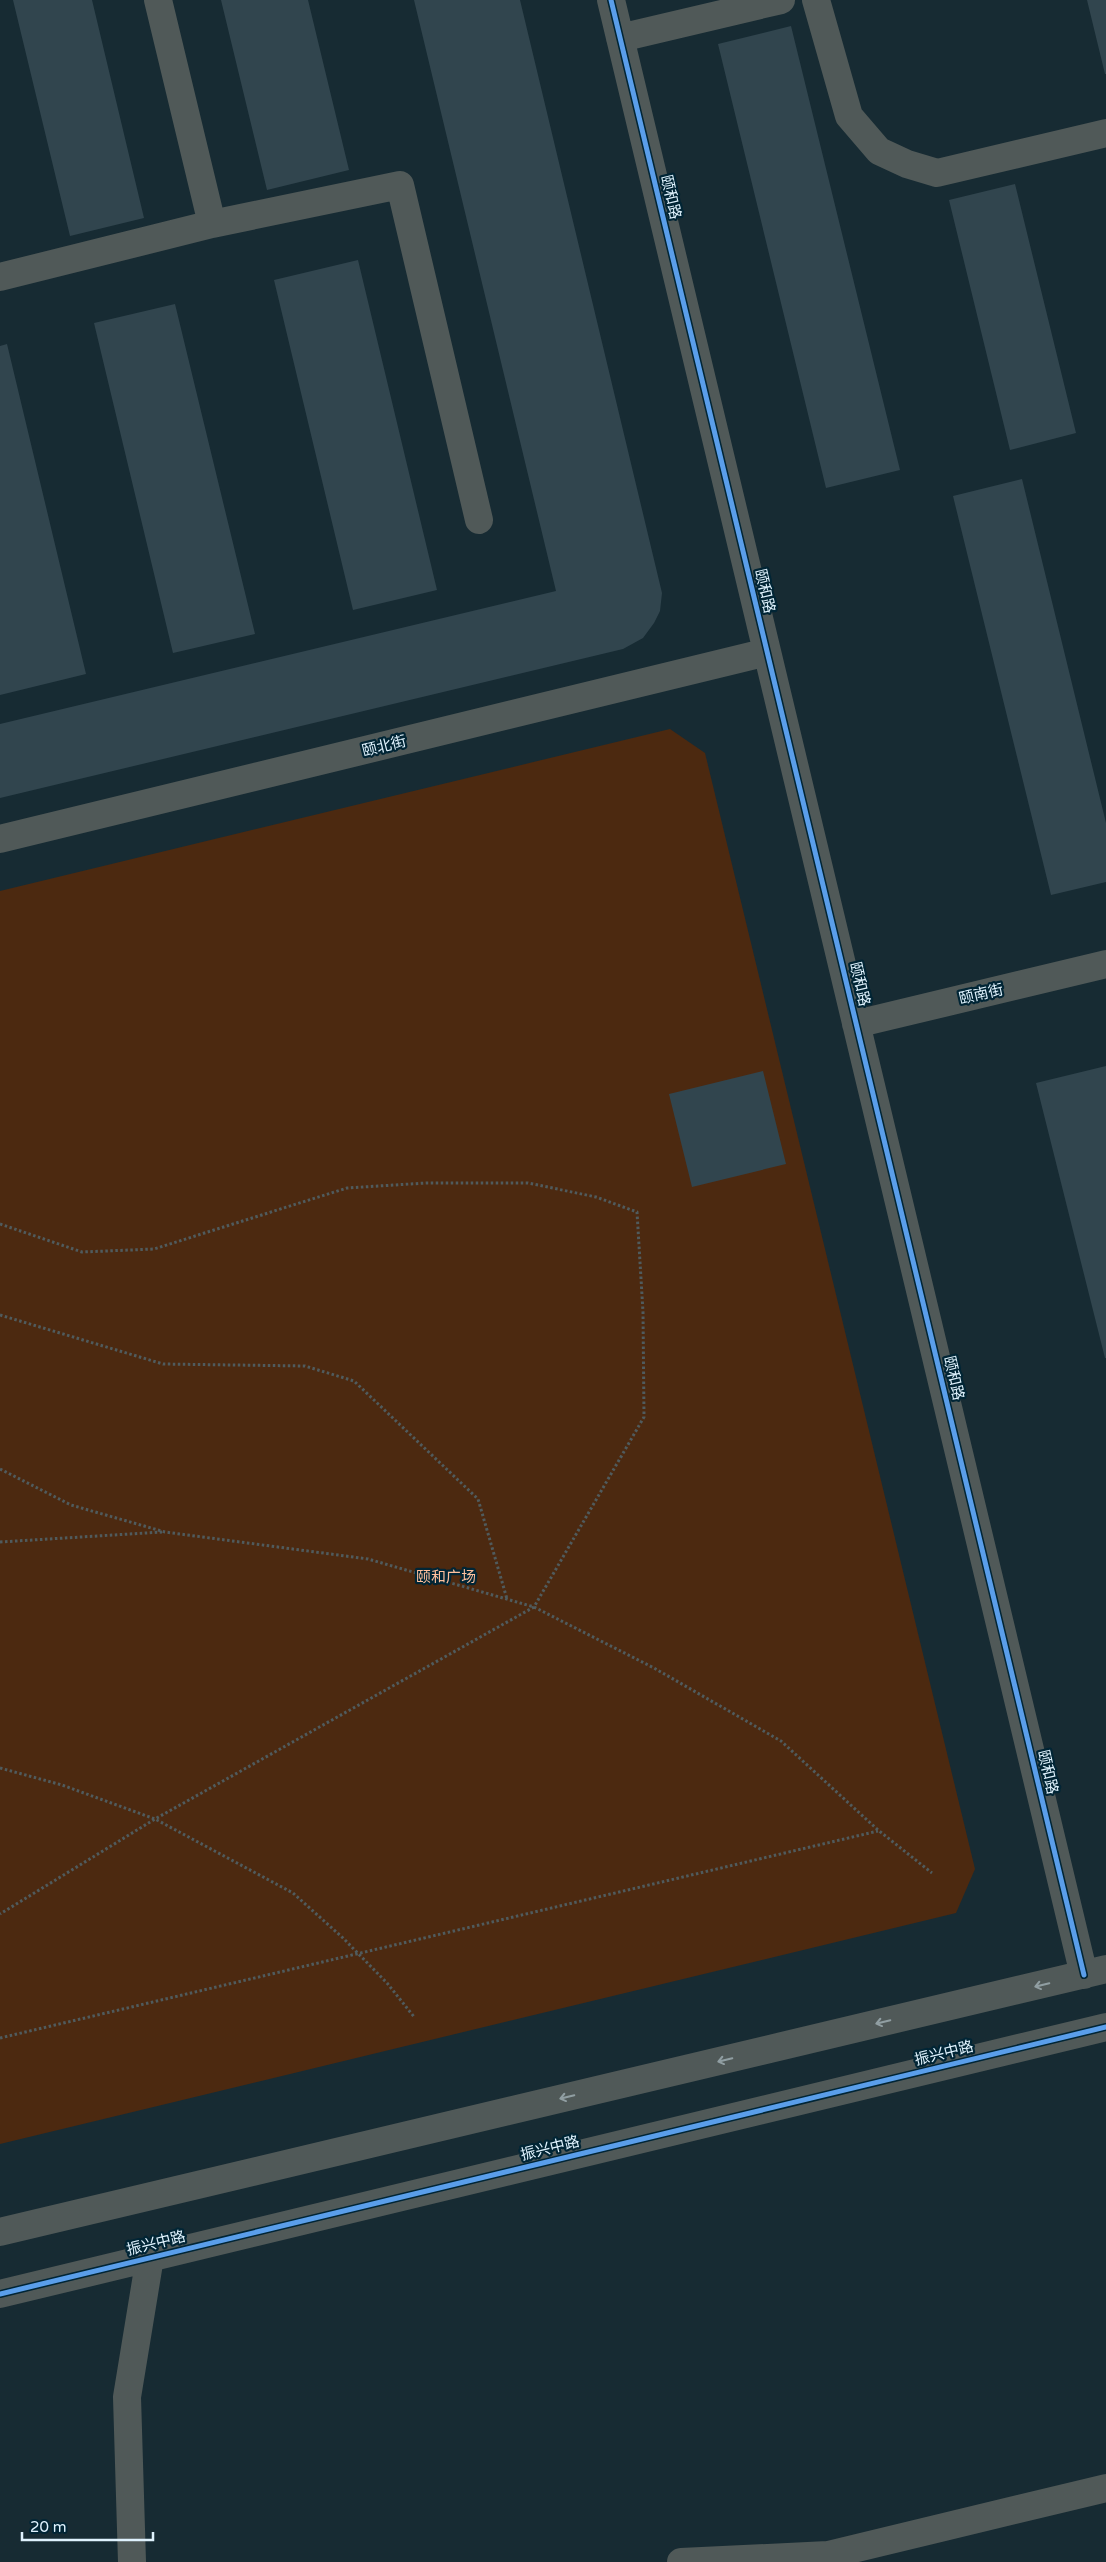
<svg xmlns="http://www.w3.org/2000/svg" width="1106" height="2562" font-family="'Varela Round','Noto Sans SC',sans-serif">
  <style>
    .green { fill: #4c2910 }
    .building { fill: #31454e }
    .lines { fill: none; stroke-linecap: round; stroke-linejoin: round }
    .path { stroke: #505b5d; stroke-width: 3; stroke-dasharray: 2.5 2.5; stroke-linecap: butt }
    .minor { stroke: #505958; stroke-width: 28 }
    .cycleway-casing { stroke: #012535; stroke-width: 8 }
    .cycleway { stroke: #5a9eea; stroke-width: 5 }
    .oneway { stroke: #909ea2 }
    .labels { text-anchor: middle; stroke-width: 4.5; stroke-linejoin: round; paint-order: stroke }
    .street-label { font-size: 15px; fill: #dff2fd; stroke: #012535 }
    .park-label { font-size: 15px; fill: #ffc19d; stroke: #012535 }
  </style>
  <rect width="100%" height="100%" fill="#172b33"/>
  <path class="green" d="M670,729l35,24 270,1116 -19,44 -956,231v-1253z"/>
  <path class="building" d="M13,0h79l52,218 -74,18z
    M221,0h87l41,170 -82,20z
    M414,0h106l142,593 -2,18 -6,12 -11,15 -20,11 -623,149v-74l556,-133z
    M1087,0h19v74h-1z
    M791,26l109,444 -74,18 -108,-444z
    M1015,184l61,249 -66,17 -61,-250z
    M358,260l79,330 -84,20 -79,-330z
    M175,304l80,330 -82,19 -79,-330z
    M7,344l79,330 -86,21v-349z
    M1022,479l84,344v59l-55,13 -98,-399z
    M1106,1066v292h-1l-69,-275z
    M763,1071l23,93 -94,23 -23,-93z"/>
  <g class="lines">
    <path class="path" d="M0,1224l82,28 72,-3 193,-61 79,-5h102l68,14 41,15 6,100 1,105 -110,190 -379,212 -155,95
      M0,1315l163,49 142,2 49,15 124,118 29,100
      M0,1469l71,36 94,27 203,27 166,48 120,61 127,73 97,89 54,43
      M0,1542l162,-10
      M0,1768l62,17 93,34 138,74 50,45 44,45 28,35
      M0,2038l878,-207"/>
    <path class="minor" d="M158,0l54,224
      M611,0l473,1975
      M816,0l33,116 30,35 28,13 30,9 169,-40
      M620,38l161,-38
      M0,277l212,-53 188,-39 79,335
      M0,839l767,-187
      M856,1024l250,-60
      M0,2232l1106,-263
      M0,2294l1106,-267
      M132,2562l-5,-165 23,-140
      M681,2562l147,-7 278,-67"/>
    <defs>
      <path id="cycleway" d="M611,0l473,1975
        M0,2294l1106,-267"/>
    </defs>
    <use href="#cycleway" class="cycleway-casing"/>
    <use href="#cycleway" class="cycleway"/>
  </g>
  <defs><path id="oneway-shaft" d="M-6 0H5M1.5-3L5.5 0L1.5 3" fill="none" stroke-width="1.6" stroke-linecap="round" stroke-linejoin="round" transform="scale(1.25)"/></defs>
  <g class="oneway">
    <use href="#oneway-shaft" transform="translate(1042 1985) rotate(167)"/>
    <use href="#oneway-shaft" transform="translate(883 2022) rotate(167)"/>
    <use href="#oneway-shaft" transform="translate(725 2060) rotate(167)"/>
    <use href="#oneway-shaft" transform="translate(567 2097) rotate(167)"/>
  </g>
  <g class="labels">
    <g class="street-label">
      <text transform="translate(671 197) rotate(77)" y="5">颐和路</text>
      <text transform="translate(765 591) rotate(77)" y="5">颐和路</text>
      <text transform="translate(384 746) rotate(-14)" y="5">颐北街</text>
      <text transform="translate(860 984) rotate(77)" y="5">颐和路</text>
      <text transform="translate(981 994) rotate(-13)" y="5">颐南街</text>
      <text transform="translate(954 1378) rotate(77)" y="5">颐和路</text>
      <text transform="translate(1048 1772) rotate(77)" y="5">颐和路</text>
      <text transform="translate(944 2053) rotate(-14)" y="5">振兴中路</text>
      <text transform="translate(550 2148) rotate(-14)" y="5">振兴中路</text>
      <text transform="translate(156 2243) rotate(-14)" y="5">振兴中路</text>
    </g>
    <g class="park-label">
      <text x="446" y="1582">颐和广场</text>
    </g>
  </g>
  <path d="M22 2532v8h131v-8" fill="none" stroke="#dff2fd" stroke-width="2.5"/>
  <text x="30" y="2532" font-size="15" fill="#dff2fd" stroke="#012535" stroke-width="4" paint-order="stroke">20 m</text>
</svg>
